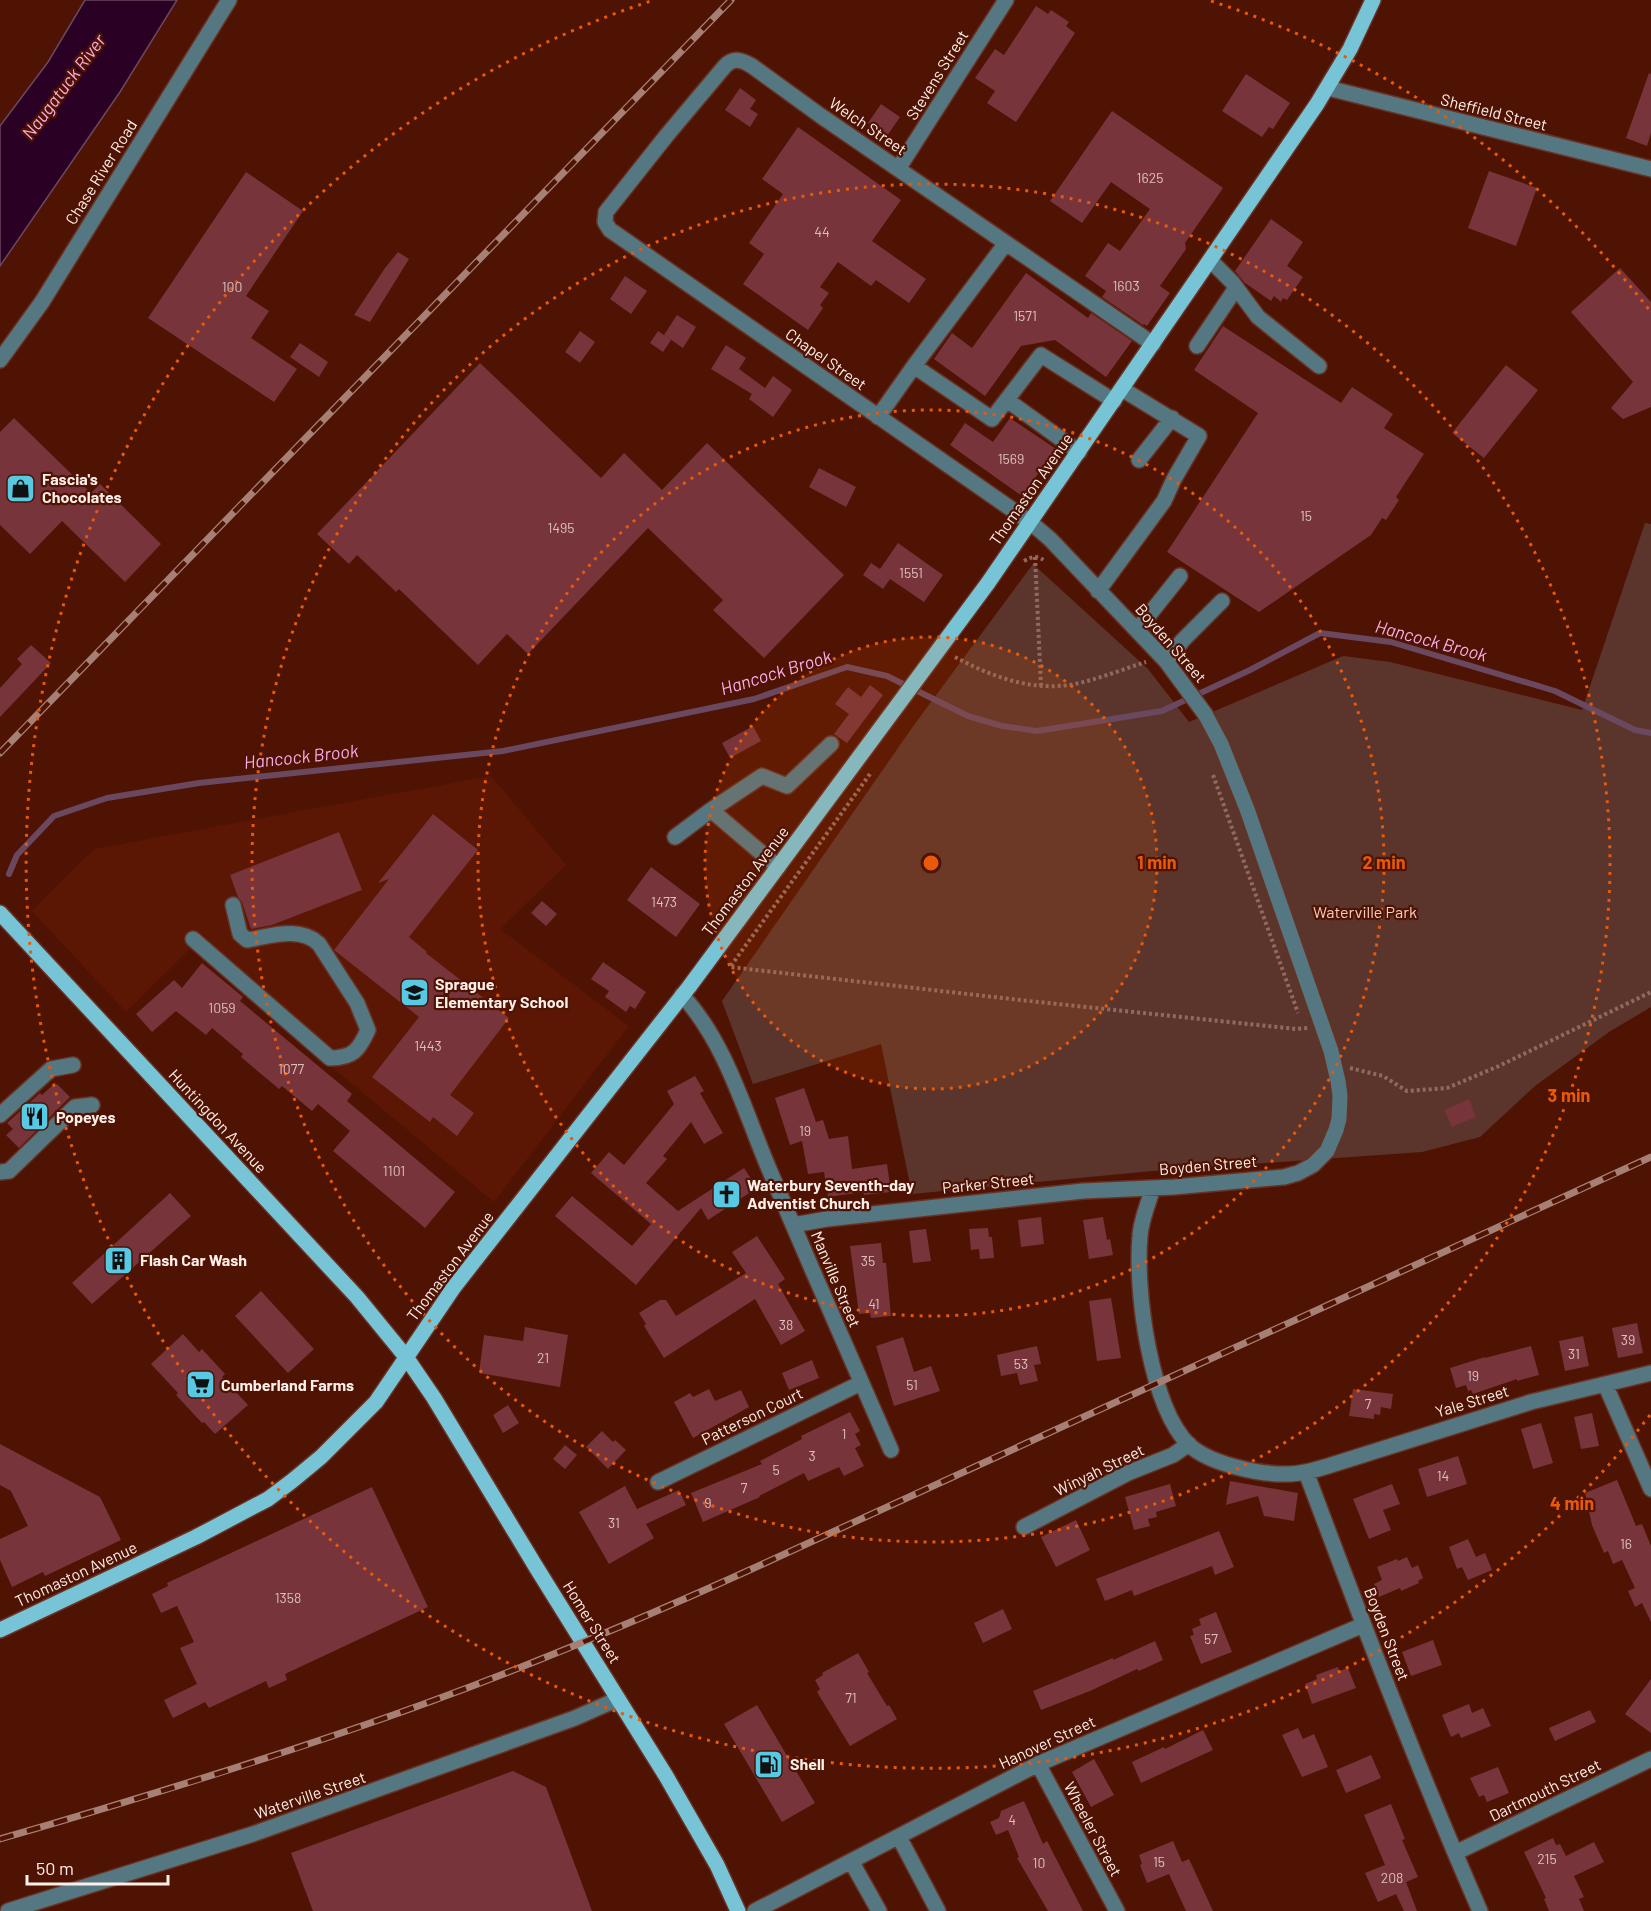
<svg xmlns="http://www.w3.org/2000/svg" width="1651" height="1911" font-family="Barlow,sans-serif">
  <style>
    .built { fill: #5c1704 }
    .green { fill: #5b352b }
    .water { fill: #2a0124; stroke: #6a485f; stroke-width: 1.5 }
    .lines { fill: none; stroke-linecap: round; stroke-linejoin: round }
    .stream { stroke: #6a485f; stroke-width: 6 }
    .building { fill: #77343b }
    .minor-casing { stroke: #683223; stroke-width: 18 }
    .major-casing { stroke: #683223; stroke-width: 18 }
    .path { stroke: #94695d; stroke-width: 4; stroke-dasharray: 3 3; stroke-linecap: butt }
    .minor { stroke: #547781; stroke-width: 15 }
    .major { stroke: #78c4d7; stroke-width: 15 }
    .rail-casing { stroke: #a68075; stroke-width: 7 }
    .rail { stroke: #4f1303; stroke-width: 4.5; stroke-dasharray: 14; stroke-linecap: butt }
    .ring { fill: none; stroke: #e8590c; stroke-width: 3; stroke-dasharray: 3 6 }
    .labels { text-anchor: middle; stroke-width: 4.5; stroke-linejoin: round; paint-order: stroke }
    .number-label { font-size: 14px; fill: #ddc0be }
    .street-label { font-size: 16px; fill: #ffefea; stroke: #4f1303 }
    .poi-label { font-size: 16px; font-weight: bold; fill: #ffefea; stroke: #4f1303; text-anchor: start }
    .park-label { font-size: 16px; fill: #f2ccc2; stroke: #4f1303 }
    .water-label { font-size: 18px; font-style: italic; fill: #f9ade7; stroke: #4f1303 }
    .centre { fill: #e8590c; stroke: #4f1303; stroke-width: 3 }
    .ring-label { font-size: 18px; text-anchor: middle; font-weight: bold; fill: #e8590c; stroke: #4f1303; stroke-width: 4.5; stroke-linejoin: round; paint-order: stroke }
  </style>
  <rect width="100%" height="100%" fill="#4f1303"/>
  <path class="built" d="M491,776l75,89 -66,64 129,97 -135,176 -304,-253 -64,63 -94,-101 62,-62z"/>
  <path class="green" d="M1645,523l6,1v483l-42,25 -74,54 -55,51 -58,15 -270,19 -240,23 -31,-150 -128,40 -31,-83 192,-276 119,-161 115,105 41,53 154,-66 47,6 192,48z"/>
  <path class="water" d="M85,0h92l-57,92 -120,174v-140l48,-64z"/>
  <g class="lines">
    <path class="stream" d="M9,874l8,-19 37,-39 53,-18 92,-15 304,-32 251,-52 93,-32 40,9 81,40 34,10 35,5 125,-20 88,-41 70,-37 71,9 164,49 80,39 16,3"/>
  </g>
  <path class="building" d="M1036,6l12,8 3,-4 18,12 -3,4 9,7 -59,89 -29,-19 8,-12 -20,-13 20,-29 9,6z
    M1649,73l2,1v59l-4,13 -21,-8z
    M1246,74l44,29 -17,26 -4,-2 -7,10 -40,-26z
    M740,88l16,12 -6,9 8,5 -8,13 -25,-17z
    M881,104l19,13 -13,19 -19,-13z
    M1112,111l111,77 -38,55 1,6 -26,37 10,7 -23,33 -3,-2 -1,1 -41,-28 4,-6 -21,-15 23,-33 12,8 30,-42 -39,-27 -29,41 -32,-22z
    M798,127l103,73 -29,41 54,38 -17,24 -33,-23 -5,6 -33,-24 -18,25 9,6 -9,12 3,3 -15,22 -65,-46 21,-30 -15,-11 34,-49 -21,-15z
    M1489,171l48,17 -21,58 -48,-18z
    M246,172l57,39 -57,85 23,15 -18,27 46,31 -23,33 -126,-84z
    M1271,219l32,23 -16,24 16,11 -16,23 -4,-2 -2,4 -7,-6 -3,5 -26,-18 -10,-12z
    M398,252l11,7 -39,63 -16,-7 31,-47z
    M1620,268l31,34v105l-28,12 -12,-11 22,-26 -62,-70z
    M1026,273l62,45 3,-5 41,28 -26,36 -51,-37 -34,6 -36,50 -51,-37 18,-26 20,15z
    M625,276l22,15 -16,23 -21,-15z
    M677,315l19,12 -13,21 -19,-13z
    M1223,326l118,77 11,-16 41,27 -9,14 40,26 -28,43 3,3 -13,20 -4,-2 -11,17 -112,77 -92,-60 91,-139 -64,-43z
    M580,331l15,11 -15,21 -15,-11z
    M658,331l13,9 -8,12 -13,-9z
    M300,343l28,19 -9,15 -29,-20z
    M726,345l20,13 -7,11 26,19 8,-12 19,14 -19,27 -24,-18 3,-5 -41,-25z
    M480,363l121,115 23,-25 38,37 45,-47 137,132 -80,83 -51,-48 10,-10 -75,-72 -120,126 -21,-20 -29,31 -79,-76 -3,3 -39,-37 -8,9 -32,-30z
    M1506,365l32,25 -54,68 -32,-25z
    M14,418l77,75 9,-9 61,60 -36,38 -63,-61 -32,33 -30,-29v-93z
    M1010,418l46,31 -34,47 -72,-51 15,-22 28,19z
    M819,468l37,19 -10,20 -37,-20z
    M898,543l45,32 -19,27 -34,-23 -7,10 -20,-14 8,-12 9,6z
    M31,645l20,18 -51,54v-29l22,-24 -5,-5z
    M870,685l13,10 -36,48 -13,-9 15,-20 -14,-10 13,-17 13,10z
    M753,726l8,15 -31,17 -8,-15z
    M433,814l45,36 -69,87 18,15 -1,1 83,65 -59,77 24,18 -17,23 -24,-19 -3,5 -58,-45 47,-60 -85,-67 55,-71 -11,4z
    M339,832l23,58 -90,35 -21,4 -9,-27 -4,-5 -8,-22z
    M651,867l49,37 -24,33 -49,-37z
    M542,901l15,13 -11,12 -15,-13z
    M603,962l43,30 -11,17 -5,-3 -4,6 -21,-15 4,-6 -18,-12z
    M202,963l41,34 -3,4 112,93 -5,7 108,91 -30,36 -92,-77 17,-20 -32,-27 -6,7 -30,-25 -3,3 -38,-32 2,-3 -31,-26 -6,7 -30,-24 -24,21 -16,-18 38,-34 8,8z
    M695,1076l9,15 -4,2 23,40 -19,11 -13,-22 -28,34 4,3 -21,24 32,28 66,-43 13,20 -49,32 -7,-12 -65,77 -81,-69 17,-20 60,50 19,-22 -60,-51 18,-21 15,13 50,-61 -7,-13z
    M54,1084l1,2 2,-2 13,13 -51,51 -13,-13 7,-6 -6,-6 33,-30 2,2z
    M804,1088l12,34 7,-2 6,19 19,-3 4,33 35,-5 4,28 -27,3 -1,-3 -35,5 -4,-25 -16,2 -6,-33 -12,4 -15,-47z
    M1469,1099l7,18 -24,10 -8,-17z
    M170,1193l21,23 -99,88 -20,-21z
    M1041,1217l3,27 -23,3 -3,-27z
    M1103,1217l4,23 3,-1 3,16 -24,4 -6,-39z
    M988,1228l1,9h3l2,21 -14,1 -1,-10 -8,1 -2,-21z
    M926,1229l5,32 -18,2 -4,-32z
    M757,1236l28,43 -7,5 27,47 -24,14 -26,-46 -91,59 -20,-32 2,-2 -7,-11 21,-13h6l10,16 70,-43 -14,-21z
    M881,1243l2,20h3l5,53 -20,2 -1,-5 -11,1 -9,-68z
    M261,1291l53,58 -26,24 -53,-57z
    M1111,1298l10,60 -24,3 -8,-60z
    M1637,1323l6,30 -25,5 -6,-30z
    M525,1327l43,8 -8,52 -81,-14 5,-38 39,6z
    M183,1334l16,18 3,-3 23,25 -3,3 26,28 -33,29 -11,-12 -2,1 -26,-28 2,-2 -27,-29z
    M1583,1336l6,30 -24,5 -6,-30z
    M903,1337l11,35 17,-6 9,25 -46,15 -18,-60z
    M1037,1346l4,18 -7,1 4,16 -18,4 -3,-12 -16,3 -4,-21z
    M1531,1346l8,29 -22,6v-2l-44,15 -2,-4 -3,1 -2,-6 -10,3 -6,-20 35,-11v1z
    M812,1360l7,18 -30,12 -7,-17z
    M709,1389l6,12 26,-11 8,17 -56,31 -19,-36 16,-9 3,4z
    M1353,1389l40,5 -2,15 -10,-2 -1,8 -6,-1v5l-25,-3z
    M508,1405l11,18 -16,10 -10,-18z
    M850,1412l10,19 -5,3 6,11 -6,3 9,18 -20,10 -5,-9 -31,14 -4,-8 -45,23 1,1 -57,25 -12,-29 71,-29 -2,-3 42,-22 -1,-3z
    M1592,1413l7,33 -18,3 -7,-32z
    M1541,1423l12,40 -20,6 -12,-40z
    M602,1431l11,11 2,-2 11,10 -18,19 -22,-22z
    M0,1444l100,53 21,43 -76,36 -2,-4 -31,15 -12,-27v-21l28,-13 -17,-35 -11,-6z
    M565,1445l12,10 -12,14 -12,-10z
    M1458,1456l9,28 -40,13 -9,-28z
    M1617,1480l19,46 6,-2 9,22v76l-9,-19 -7,4 -7,-16 7,-3 -13,-28 -9,4 -5,-13 -4,2 -12,-28 -7,-32z
    M1230,1481l68,12 -4,28 -30,-5 -6,-20 -32,9z
    M1170,1484l6,22 -20,6 1,5 -9,2 2,7 -16,4 -9,-33z
    M1392,1484l8,20 -17,6 8,20 -22,9 -16,-40z
    M625,1486l12,23 42,-19 7,15 -40,19 8,14 -45,26 -30,-52z
    M372,1487l56,120 -143,67 2,6 -18,8 -3,-7 -57,27 -4,-6 -32,16 -9,-18 33,-16 -17,-36 14,-6 -17,-36 -16,7 -9,-19 16,-8 -1,-3z
    M1076,1520l14,30 -34,17 -15,-30z
    M1219,1531l15,36 -19,8 -3,-9 -78,30 -2,-6 -27,11 -9,-22z
    M1468,1539l8,18 9,-4 7,17 -24,10 -6,-13 -5,2 -8,-22z
    M1407,1557l5,11 6,-3 5,13 -5,3 1,2 -18,8 -1,-3 -21,9 -5,-13 8,-4 -5,-13 20,-8 1,2z
    M1003,1609l9,20 -29,14 -9,-20z
    M1216,1612l16,40 -31,12 -11,-28 4,-1 -2,-6 9,-4 -2,-6z
    M1433,1640l9,25 -31,11 -9,-24z
    M1155,1641l8,19 -24,11 -2,-2 -47,22 -49,19 -8,-19 80,-33v2z
    M858,1653l11,19 -2,1 20,33 2,-1 8,14 -47,27 -33,-54 3,-3 -5,-9 8,-5 -1,-2z
    M1338,1667l1,4 9,-3 8,20 -44,16 -7,-20 12,-5 -1,-4z
    M1651,1679v54l-26,-19z
    M1469,1704l3,9 11,-5 8,18 -30,12 -2,-5 -8,4 -9,-22z
    M757,1705l58,98 -33,19 -58,-98z
    M1590,1710l6,12 -41,19 -6,-13z
    M1298,1728l5,11 11,-5 14,33 -26,10 -20,-42z
    M1203,1730l10,20 -72,33 -9,-21 32,-15 1,2z
    M1371,1755l10,23 -35,15 -10,-23z
    M1094,1759l20,36 -23,12 -19,-35z
    M1498,1767l11,26 -22,9 -3,-7 -5,2 -9,-19z
    M513,1771l33,16 46,124h-279l-22,-58z
    M1024,1801l19,43 4,-3 36,70h-35l-31,-53 2,-1 -11,-27 -12,5 -6,-13 9,-4 2,-7z
    M1391,1804l14,35 -3,1 16,37 -12,5 11,29h-13l-8,-17 -18,8 -13,-29 20,-8 -21,-50z
    M1553,1838l3,7 4,-1 6,12 28,-14 10,20 -30,14 10,21 -5,2 5,12h-35l-5,-12 2,-1 -22,-46z
    M1173,1841l9,21 7,-3 24,52h-27l-17,-37 -22,9 -7,-18 2,-1 -3,-9z"/>
  <g class="lines">
    <defs>
      <path id="minor" d="M1328,88l323,81
        M898,169l108,-169
        M1210,260l22,22 26,35 61,49
        M1197,346l39,-58
        M0,360l42,-58 187,-302
        M914,366l92,-123
        M1007,400l72,52
        M878,417l36,-51 78,53 49,-64 73,46
        M1139,460l33,-42
        M1098,591l66,-90 10,-22 25,-43 -77,-47
        M1137,630l43,-54
        M1166,661l17,-21 39,-39
        M711,810l67,57
        M675,837l36,-27 51,-34 25,10 44,-42
        M193,939l137,119c23,0 29,-8 38,-28l-11,-27 -38,-59c-19,-18 -48,-8 -72,-4l-7,-6 -7,-29
        M682,995c44,48 62,115 87,174 40,94 81,187 122,281
        M0,1115l51,-46 22,-4
        M0,1172l9,-1 66,-64 17,-2
        M1153,1188c-5,16 -12,32 -13,48 -5,54 10,170 49,209 21,19 71,30 99,29 13,0 27,-4 40,-8l203,-64 120,-29
        M793,1225l34,-6 256,-28 91,-4 110,-10 14,-4 15,-8 14,-14 9,-21 3,-11 1,-23 -2,-15 -7,-30 -84,-242 -26,-65 -16,-30 -39,-53 -116,-122 -20,-17 -414,-288 -6,-4 -5,-8 1,-10 61,-77 58,-69c9,-9 17,-6 27,0l69,50 332,228
        M1605,1384l46,105
        M1306,1472c55,147 111,295 174,439
        M658,1482l203,-99
        M1024,1527l104,-54 45,-18 16,-11
        M1038,1764l79,147
        M899,1837l39,74
        M1455,1853l196,-94
        M851,1861l28,50
        M8,1911l245,-77 322,-116 43,-19
        M755,1911l283,-147 325,-139"/>
      <path id="major" d="M0,913l357,384 49,60 28,41 102,169 130,209 51,89 21,46
        M0,1630l196,-93 72,-38 24,-18 29,-24 55,-55 78,-115 235,-300 299,-404 329,-479 33,-55 23,-49"/>
    </defs>
    <use href="#minor" class="minor-casing"/>
    <use href="#major" class="major-casing"/>
    <path class="path" d="M1035,557l6,129
      M1024,561c9,-5 14,-6 22,1
      M955,657c37,20 78,35 120,27 24,-5 48,-15 71,-22
      M870,774l-140,193 299,34 267,28 12,-1
      M1213,775l85,238
      M1350,1068l33,8 24,15 40,-3 52,-22 152,-74"/>
    <use href="#minor" class="minor"/>
    <use href="#major" class="major"/>
    <defs>
      <path id="rail" d="M0,753l731,-753
        M0,1839c145,-42 290,-86 432,-138 109,-40 216,-85 322,-133l897,-411"/>
    </defs>
    <use href="#rail" class="rail-casing"/>
    <use href="#rail" class="rail"/>
  </g>
  <circle cx="931" cy="863" r="226" fill="#e8590c" fill-opacity=".12"/>
  <g class="ring">
    <circle cx="931" cy="863" r="226"/>
    <circle cx="931" cy="863" r="453"/>
    <circle cx="931" cy="863" r="679"/>
    <path d="M1650 1415A906 906 0 1 1 651 1M1211 1A906 906 0 0 1 1650 311"/>
  </g>
  <defs>
    <symbol id="shop-square" viewBox="-11 -11 22 22"><rect x="-9" y="-9" width="18" height="18" rx="4" fill="#58c9e3" stroke="#4f1303"/><path d="M-5-2.5h2.3a2.7 3.5 0 0 1 5.4 0H5L5.5 6h-11ZM-1.5-2.5h3a1.5 2.3 0 0 0-3 0Z" fill="#111"/></symbol>
    <symbol id="school-square" viewBox="-11 -11 22 22"><rect x="-9" y="-9" width="18" height="18" rx="4" fill="#58c9e3" stroke="#4f1303"/><path d="M0-5L7-2L0 1L-7-2ZM-4 1L0 2.5L4 1V4Q0 6-4 4Z" fill="#111"/></symbol>
    <symbol id="restaurant-square" viewBox="-11 -11 22 22"><rect x="-9" y="-9" width="18" height="18" rx="4" fill="#58c9e3" stroke="#4f1303"/><path d="M-5-6h1v4h1v-4h1v4h1v-4h1v5L-1.5 .5V6h-2V.5L-5-1ZM5-6V6H3V1.5H1.5Q1.5-4 5-6Z" fill="#111"/></symbol>
    <symbol id="church-square" viewBox="-11 -11 22 22"><rect x="-9" y="-9" width="18" height="18" rx="4" fill="#58c9e3" stroke="#4f1303"/><path d="M-1.2-6h2.4v3.5h3.3v2.4h-3.3V6h-2.4V-.1h-3.3v-2.4h3.3Z" fill="#111"/></symbol>
    <symbol id="building-square" viewBox="-11 -11 22 22"><rect x="-9" y="-9" width="18" height="18" rx="4" fill="#58c9e3" stroke="#4f1303"/><path d="M-4-6H4V6H1V3H-1V6H-4ZM-2.5-4.3h1.7v1.8h-1.7ZM.8-4.3h1.7v1.8H.8ZM-2.5-1h1.7V.8h-1.7ZM.8-1h1.7V.8H.8Z" fill="#111"/></symbol>
    <symbol id="supermarket-square" viewBox="-11 -11 22 22"><rect x="-9" y="-9" width="18" height="18" rx="4" fill="#58c9e3" stroke="#4f1303"/><path d="M-6-5.5h2.5l.6 2H6L4.5 2H-2.5L-4.4-4H-6ZM-1.5 3.2a1.3 1.3 0 1 0 .1 0ZM3 3.2a1.3 1.3 0 1 0 .1 0Z" fill="#111"/></symbol>
    <symbol id="fuel-square" viewBox="-11 -11 22 22"><rect x="-9" y="-9" width="18" height="18" rx="4" fill="#58c9e3" stroke="#4f1303"/><path d="M-5.5-6h7V0h2V4h1.3V-2.5L3-4.5l.8-.8L6-3V5H2.5V1h-1V6h-7ZM-4.2-4.7v3.2H.2V-4.7Z" fill="#111"/></symbol>
  </defs>
  <g fill-rule="evenodd">
    <use href="#shop-square" x="4" y="472" width="33" height="33"/>
    <use href="#school-square" x="398" y="976" width="33" height="33"/>
    <use href="#restaurant-square" x="18" y="1100" width="33" height="33"/>
    <use href="#church-square" x="710" y="1178" width="33" height="33"/>
    <use href="#building-square" x="102" y="1244" width="33" height="33"/>
    <use href="#supermarket-square" x="184" y="1368" width="33" height="33"/>
    <use href="#fuel-square" x="752" y="1748" width="33" height="33"/>
  </g>
  <g class="labels">
    <g class="number-label">
      <text x="1150" y="183">1625</text>
      <text x="822" y="237">44</text>
      <text x="1126" y="291">1603</text>
      <text x="232" y="292">100</text>
      <text x="1025" y="321">1571</text>
      <text x="1011" y="464">1569</text>
      <text x="1306" y="521">15</text>
      <text x="561" y="533">1495</text>
      <text x="911" y="578">1551</text>
      <text x="664" y="907">1473</text>
      <text x="222" y="1013">1059</text>
      <text x="428" y="1051">1443</text>
      <text x="291" y="1074">1077</text>
      <text x="805" y="1136">19</text>
      <text x="394" y="1176">1101</text>
      <text x="868" y="1266">35</text>
      <text x="874" y="1309">41</text>
      <text x="786" y="1330">38</text>
      <text x="1628" y="1345">39</text>
      <text x="1574" y="1359">31</text>
      <text x="543" y="1363">21</text>
      <text x="1021" y="1369">53</text>
      <text x="1473" y="1381">19</text>
      <text x="912" y="1390">51</text>
      <text x="1368" y="1409">7</text>
      <text x="844" y="1439">1</text>
      <text x="812" y="1461">3</text>
      <text x="776" y="1475">5</text>
      <text x="1443" y="1481">14</text>
      <text x="744" y="1493">7</text>
      <text x="708" y="1508">9</text>
      <text x="614" y="1528">31</text>
      <text x="1626" y="1549">16</text>
      <text x="288" y="1603">1358</text>
      <text x="1211" y="1644">57</text>
      <text x="851" y="1703">71</text>
      <text x="1012" y="1825">4</text>
      <text x="1547" y="1864">215</text>
      <text x="1159" y="1867">15</text>
      <text x="1039" y="1868">10</text>
      <text x="1392" y="1883">208</text>
    </g>
    <g class="street-label">
      <text transform="translate(937 75) rotate(-58)" y="6">Stevens Street</text>
      <text transform="translate(1494 112) rotate(14)" y="6">Sheffield Street</text>
      <text transform="translate(868 126) rotate(34)" y="6">Welch Street</text>
      <text transform="translate(101 172) rotate(-58)" y="6">Chase River Road</text>
      <text transform="translate(826 359) rotate(35)" y="6">Chapel Street</text>
      <text transform="translate(1031 489) rotate(-55)" y="6">Thomaston Avenue</text>
      <text transform="translate(1171 643) rotate(49)" y="6">Boyden Street</text>
      <text transform="translate(745 881) rotate(-53)" y="6">Thomaston Avenue</text>
      <text transform="translate(218 1121) rotate(47)" y="6">Huntingdon Avenue</text>
      <text transform="translate(1208 1165) rotate(-5)" y="6">Boyden Street</text>
      <text transform="translate(988 1183) rotate(-6)" y="6">Parker Street</text>
      <text transform="translate(450 1266) rotate(-53)" y="6">Thomaston Avenue</text>
      <text transform="translate(836 1279) rotate(67)" y="6">Manville Street</text>
      <text transform="translate(1472 1401) rotate(-17)" y="6">Yale Street</text>
      <text transform="translate(752 1416) rotate(-26)" y="6">Patterson Court</text>
      <text transform="translate(1099 1470) rotate(-26)" y="6">Winyah Street</text>
      <text transform="translate(76 1574) rotate(-25)" y="6">Thomaston Avenue</text>
      <text transform="translate(592 1622) rotate(58)" y="6">Homer Street</text>
      <text transform="translate(1387 1634) rotate(69)" y="6">Boyden Street</text>
      <text transform="translate(1047 1742) rotate(-25)" y="6">Hanover Street</text>
      <text transform="translate(1545 1790) rotate(-26)" y="6">Dartmouth Street</text>
      <text transform="translate(310 1795) rotate(-19)" y="6">Waterville Street</text>
      <text transform="translate(1093 1829) rotate(62)" y="6">Wheeler Street</text>
    </g>
    <g class="poi-label">
      <text x="42" y="485">Fascia's<tspan x="42" dy="18">Chocolates</tspan></text>
      <text x="435" y="990">Sprague<tspan x="435" dy="18">Elementary School</tspan></text>
      <text x="56" y="1123">Popeyes</text>
      <text x="747" y="1191">Waterbury Seventh-day<tspan x="747" dy="18">Adventist Church</tspan></text>
      <text x="140" y="1266">Flash Car Wash</text>
      <text x="221" y="1391">Cumberland Farms</text>
      <text x="790" y="1770">Shell</text>
    </g>
    <g class="park-label">
      <text x="1365" y="918">Waterville Park</text>
    </g>
    <g class="water-label">
      <text transform="translate(64 87) rotate(-53)" y="6">Naugatuck River</text>
      <text transform="translate(1431 641) rotate(15)" y="6">Hancock Brook</text>
      <text transform="translate(776 673) rotate(-17)" y="6">Hancock Brook</text>
      <text transform="translate(301 757) rotate(-6)" y="6">Hancock Brook</text>
    </g>
  </g>
  <circle cx="931" cy="863" r="9" class="centre"/>
  <g class="ring-label">
    <text x="1157" y="869">1 min</text>
    <text x="1384" y="869">2 min</text>
    <text x="1569" y="1102">3 min</text>
    <text x="1572" y="1510">4 min</text>
  </g>
  <path d="M27 1875v9h141v-9" fill="none" stroke="#ffefea" stroke-width="3"/>
  <text x="36" y="1875" font-size="18" fill="#ffefea" stroke="#4f1303" stroke-width="4.5" paint-order="stroke">50 m</text>
</svg>
